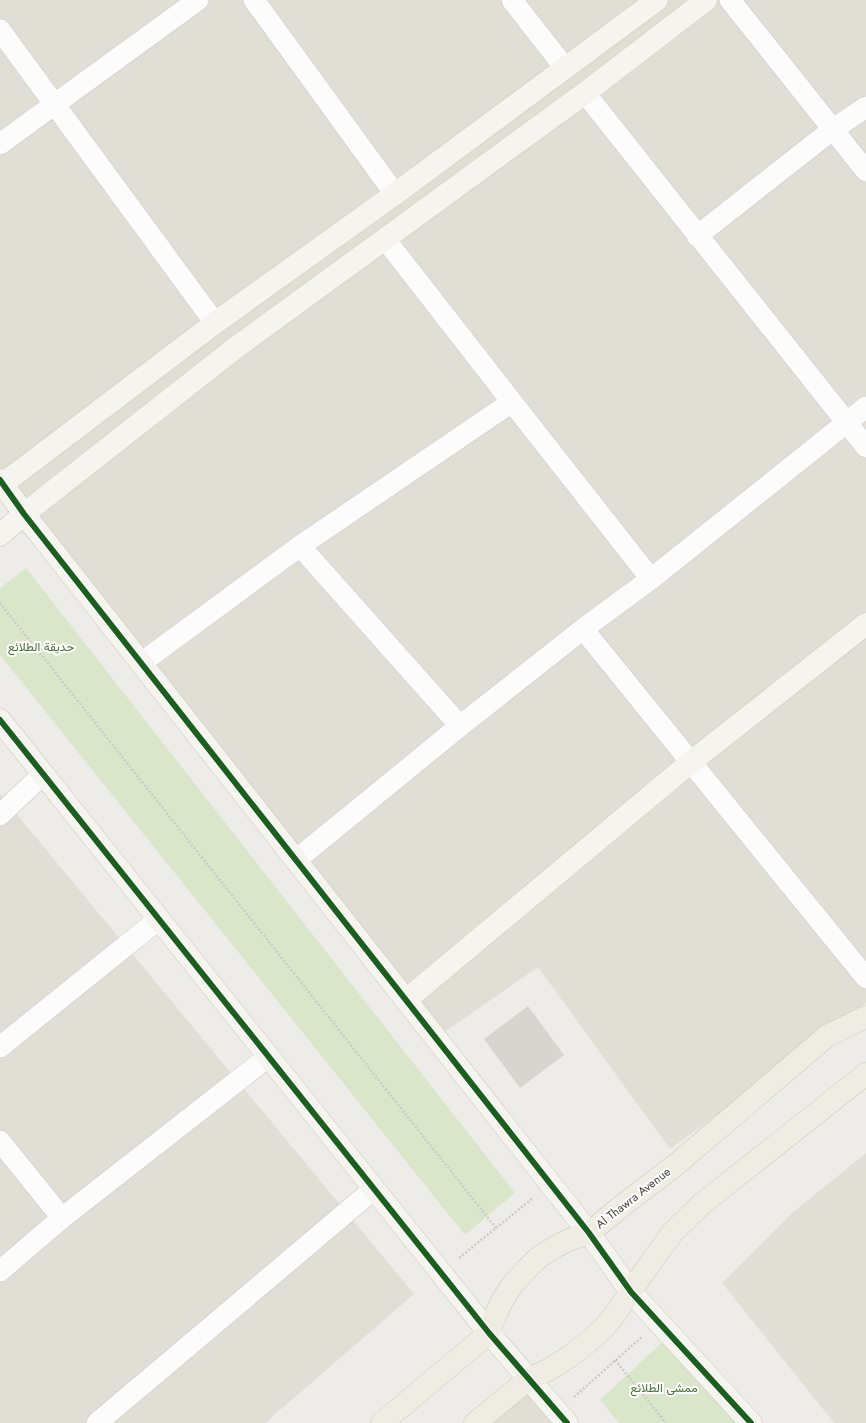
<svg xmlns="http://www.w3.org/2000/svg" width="866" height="1423" font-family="Jost,Vazirmatn,sans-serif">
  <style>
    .residential { fill: #e1ded5 }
    .green { fill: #dae6ca }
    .building { fill: #d7d5d0 }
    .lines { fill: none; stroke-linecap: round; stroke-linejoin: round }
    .street-casing { stroke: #cac8c4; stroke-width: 22 }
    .secondary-casing { stroke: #ccc9bf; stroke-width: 23 }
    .primary-casing { stroke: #cfc8b6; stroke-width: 23 }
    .path { stroke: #cccac6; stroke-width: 2.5; stroke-dasharray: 2 2; stroke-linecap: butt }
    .street { stroke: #fcfcfc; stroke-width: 21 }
    .secondary { stroke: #f5f4ee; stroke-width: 22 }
    .primary { stroke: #efece4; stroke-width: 22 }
    .cycleway-casing { stroke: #fff; stroke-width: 8 }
    .cycleway { stroke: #1b5e20; stroke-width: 6 }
    .labels { text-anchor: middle; stroke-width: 4; stroke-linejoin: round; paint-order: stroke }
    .park-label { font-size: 12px; fill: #446e2e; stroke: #fff }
    .street-label { font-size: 12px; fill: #423e35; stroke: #fff }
  </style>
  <rect width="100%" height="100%" fill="#eeece8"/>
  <path class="residential" d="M0,0h866v1003l-39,33 -157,113 -132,-182 -105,73 -292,-377 -125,-138 -16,-27z
    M0,794l414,500 -149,129h-265z
    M866,1153v270h-32l-112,-140 70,-70z
    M529,1379l36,44h-89z"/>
  <path class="green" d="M26,568l489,625 -50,42 -465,-580v-67z
    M668,1337l70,86h-119l-19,-23z"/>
  <path class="building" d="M528,1006l36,49 -44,33 -36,-49z"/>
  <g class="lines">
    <defs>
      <path id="street" d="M254,0l141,194
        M512,0l53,68
        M730,0l136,171
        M0,30l215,293
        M585,93l281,354
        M0,144l198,-144
        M697,236l135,-106 34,-23
        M385,239l127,163
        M300,546l160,180
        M583,629l283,349
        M141,663l159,-117 212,-144 139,177
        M0,815l43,-41
        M296,860l164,-134 123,-97 68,-50 215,-172
        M0,1047l159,-128
        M0,1141l62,77
        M0,1271l62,-53 206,-161
        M97,1423l277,-234"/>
      <path id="secondary" d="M0,480l24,34 565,719 42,59 120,131
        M0,486l215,-163 180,-129 262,-194
        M0,535l24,-21 210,-165 351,-256 121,-93
        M0,720l489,613 78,90
        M406,1000l285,-238 175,-138"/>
      <path id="primary" d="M382,1423l107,-90 6,-17 8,-17 10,-15 13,-14 13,-13 16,-10 16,-8 18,-6 34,-28 55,-42 149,-127 39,-19
        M475,1423l54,-44 21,-10 19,-12 18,-14 17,-15 14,-18 36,-52 19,-26 30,-29 163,-129"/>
    </defs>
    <use href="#street" class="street-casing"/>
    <use href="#secondary" class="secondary-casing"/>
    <use href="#primary" class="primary-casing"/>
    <path class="path" d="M0,603l496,625
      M459,1258l74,-60
      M615,1360l51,63
      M574,1397l68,-60"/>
    <use href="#street" class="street"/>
    <use href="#secondary" class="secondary"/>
    <use href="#primary" class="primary"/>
    <defs>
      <path id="cycleway" d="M0,480l24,34 565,719 42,59 120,131
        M0,720l489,613 78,90"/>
    </defs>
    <use href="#cycleway" class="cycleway-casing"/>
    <use href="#cycleway" class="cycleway"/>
  </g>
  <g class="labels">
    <g class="park-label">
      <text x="41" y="651">حديقة الطلائع</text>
      <text x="664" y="1392">ممشى الطلائع</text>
    </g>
    <g class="street-label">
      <text transform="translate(633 1198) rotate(-38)" y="4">Al Thawra Avenue</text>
    </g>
  </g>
</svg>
